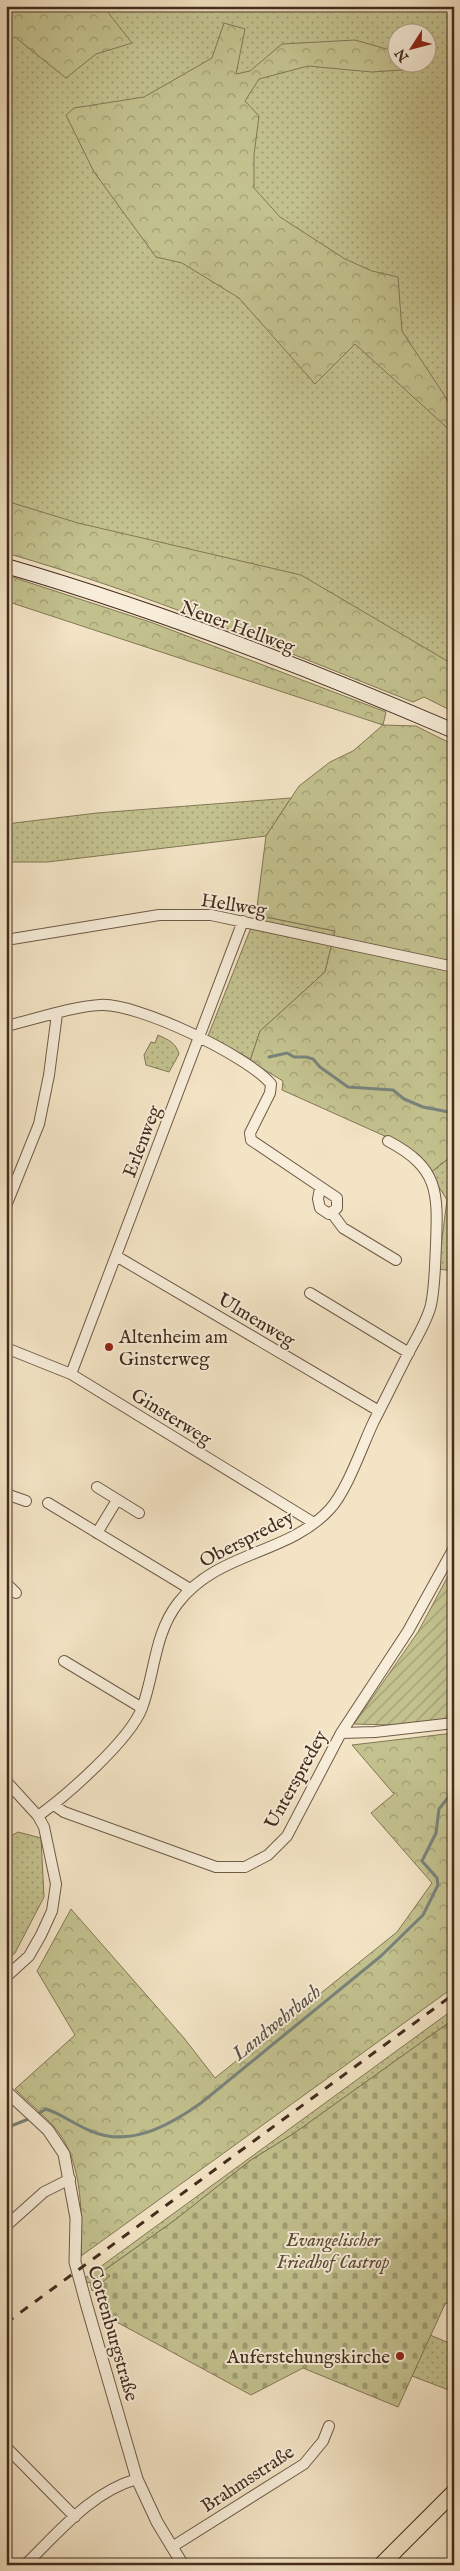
<svg xmlns="http://www.w3.org/2000/svg" width="460" height="2571" font-family="'IM FELL English',serif">
  <style>
    .grass { fill: url(#grass-dots); stroke: #837756; fill-rule: evenodd }
    .forest { fill: url(#forest-crowns); stroke: #837756 }
    .cemetery { fill: url(#cemetery-stones); stroke: #837756 }
    .garden { fill: url(#garden-furrows); stroke: #837756 }
    .lines { fill: none; stroke-linecap: round; stroke-linejoin: round }
    .stream { stroke: #79837c; stroke-width: 3 }
    .minor-casing { stroke: #6f5a47; stroke-width: 12 }
    .tertiary-casing { stroke: #6f5a47; stroke-width: 13 }
    .secondary-casing { stroke: #432c1d; stroke-width: 16 }
    .primary-casing { stroke: #432c1d; stroke-width: 17 }
    .minor { stroke: #f7edd9; stroke-width: 10 }
    .tertiary { stroke: #f7edd9; stroke-width: 11 }
    .secondary { stroke: #f7edd9; stroke-width: 14 }
    .primary { stroke: #f3e4c5; stroke-width: 15 }
    .rail { stroke: #432c1d; stroke-width: 3; stroke-dasharray: 9 9; stroke-linecap: butt }
    .poi-dot { fill: #8f2418; stroke: #f7edd9; stroke-width: 2 }
    .labels { text-anchor: middle; stroke-width: 4; stroke-linejoin: round; paint-order: stroke }
    .street-label { font-size: 19px; fill: #432c1d; stroke: #f7edd9 }
    .poi-label { font-size: 19px; fill: #432c1d; stroke: #f7edd9; text-anchor: start }
    .park-label { font-size: 19px; font-style: italic; fill: #5d4a34; stroke: #f7edd9 }
    .water-label { font-size: 20px; font-style: italic; fill: #5a5044; stroke: #f7edd9 }
  </style>
  <defs>
    <pattern id="grass-dots" width="8" height="8" patternUnits="userSpaceOnUse" patternTransform="scale(1.25)"><rect width="8" height="8" fill="#c3c28f"/><path d="M2 2h.1M6 6h.1" fill="none" stroke="#a09e74" stroke-width="1.8" stroke-linecap="round"/></pattern>
    <pattern id="forest-crowns" width="20" height="18" patternUnits="userSpaceOnUse" patternTransform="scale(1.25)"><rect width="20" height="18" fill="#c3c28f"/><path d="M2 6a3 3 0 1 1 6 0M12 15a3 3 0 1 1 6 0" fill="none" stroke="#a09e74"/></pattern>
    <pattern id="cemetery-stones" width="16" height="16" patternUnits="userSpaceOnUse" patternTransform="scale(1.25)"><rect width="16" height="16" fill="#c3c28f"/><path d="M2 7V4a2 2 0 0 1 4 0v3zM10 15v-3a2 2 0 0 1 4 0v3z" fill="#a09e74"/></pattern>
    <pattern id="garden-furrows" width="10" height="10" patternUnits="userSpaceOnUse" patternTransform="scale(1.25)"><rect width="10" height="10" fill="#c3c28f"/><path d="M-1 1l2-2M0 10L10 0M9 11l2-2" fill="none" stroke="#a09e74"/></pattern>
  </defs>
  <rect width="100%" height="100%" fill="#f3e4c5"/>
  <filter id="stains"><feTurbulence type="fractalNoise" baseFrequency=".004" numOctaves="4"/><feColorMatrix values="0 0 0 0 .2 0 0 0 0 .09 0 0 0 0 .02 0 0 0 .5 -.17"/></filter>
  <radialGradient id="worn" r=".72"><stop offset=".6" stop-color="#630" stop-opacity="0"/><stop offset="1" stop-color="#630" stop-opacity=".3"/></radialGradient>
  <path class="grass" d="M6,6h448v668l-448,-131zM398,32h30v30h-30z
    M291,798l-25,38 -219,26h-41v-38l91,-11z
    M256,915l79,16 -10,41 -65,59 -10,30 -42,-25z
    M158,1035c11,5 18,8 21,19l-10,18 -23,-7 -2,-10 7,-13 4,1z
    M454,1154v117l-16,-2 9,-69 -17,-27z
    M18,1832l23,6 3,59 -29,56 -9,9v-123z
    M454,2009v10l-161,115 -42,26 -76,60 -72,51 7,5 -18,15 -2,-9 -3,1 -2,-5z
    M430,2335l24,10 -4,11 4,2v34l-42,-16z"/>
  <path class="forest" d="M17,6h86l29,37 -36,11 -30,24 -51,-41 -9,4v-33z
    M224,23l21,6 -9,45 14,-3 32,-27 73,-4 42,12 1,10 18,1v6l-44,3 -64,-6 -49,13 -14,22 14,15 -5,39v33l26,29 65,42 27,12 26,6 4,54 52,79v24l-99,-90 -40,40 -76,-86 -57,-35 -26,-6 -62,-85 -28,-57 8,-7 70,-11 68,-39z
    M6,501l72,22 223,52 148,87h5v50l-30,-15 -11,5c-134,-53 -268,-109 -407,-149z
    M6,575l147,48 233,89 -3,13 33,1 38,19v409l-24,19 -11,-18 -32,-18 -105,-47 1,-9 -33,-20 10,-30 65,-59 10,-41 -79,-16 10,-79 33,-50 31,-24 23,-11 30,-26 -377,-124z
    M454,1733v254l-373,269c1,-39 2,-90 -22,-123 -12,-16 -30,-30 -44,-44l60,-54 -38,-64 34,-62 113,129 31,40 182,-146 35,-49 -61,-70 23,-19 -42,-49z"/>
  <path class="cemetery" d="M454,2019v281l-9,4 -47,103 -95,-39 -52,27 -149,-81 -6,-27 14,-11 -8,-4 73,-52 76,-60 42,-26z"/>
  <path class="garden" d="M454,1565v155l-61,5 -39,-1 64,-92z"/>
  <g class="lines">
    <path class="stream" d="M269,1057l18,-4 7,4h12l7,2 7,8 28,20 45,3 11,9 19,8 31,6
      M36,2115l10,-6c16,5 29,16 45,22 39,17 79,-6 110,-28l180,-147 42,-41 15,-30 -1,-7 -15,-17 14,-28 3,-24 15,-19
      M6,2128l25,-10"/>
    <defs>
      <path id="minor" d="M6,940l153,-25h52l243,52
        M6,1026c31,-7 63,-19 94,-21 36,-3 148,51 171,79l-1,9 -20,40 1,7 86,58v10l-8,6 -9,-6 -2,-9 2,-11
        M6,1206l33,-82 10,-49 8,-61
        M331,1212l12,16 53,32
        M116,1256l263,155
        M310,1293l99,60
        M6,1348l65,26 243,149
        M71,1374l172,-453
        M97,1487l42,26
        M6,1494l20,7
        M48,1503l142,86
        M97,1533l20,-33
        M6,1583l10,10
        M64,1661l78,47
        M341,1733l34,-1 79,-9
        M6,1781l32,35 6,11 12,57 -4,27 -11,24 -12,21 -23,21
        M54,1805l10,7 152,55h29l23,-12 19,-19 54,-103 67,-102 46,-83
        M38,1816c28,-20 92,-76 104,-108 13,-35 12,-74 36,-105 40,-52 110,-48 152,-94 18,-20 32,-63 44,-88 12,-23 23,-46 35,-69 8,-15 18,-31 22,-47 4,-19 4,-41 5,-60 2,-53 3,-77 -48,-104
        M6,2226l38,-34 26,-13
        M6,2447l69,70
        M172,2547l132,-83 19,-23 6,-15
        M25,2565c34,-33 66,-73 112,-86"/>
      <path id="tertiary" d="M6,2091l42,39 16,24 12,64 -1,44 11,41 51,176 20,43 26,43"/>
      <path id="secondary" d="M6,566c152,44 302,102 448,165"/>
      <path id="primary" d="M381,2565l73,-73"/>
    </defs>
    <use href="#minor" class="minor-casing"/>
    <use href="#tertiary" class="tertiary-casing"/>
    <use href="#secondary" class="secondary-casing"/>
    <use href="#primary" class="primary-casing"/>
    <use href="#minor" class="minor"/>
    <use href="#tertiary" class="tertiary"/>
    <use href="#secondary" class="secondary"/>
    <use href="#primary" class="primary"/>
    <path class="rail" d="M6,2323l448,-329"/>
  </g>
  <g class="poi-dot">
    <circle cx="109" cy="1347" r="5"/>
    <circle cx="400" cy="2356" r="5"/>
  </g>
  <g class="labels">
    <g class="street-label">
      <text transform="translate(238 626) rotate(20)" y="7">Neuer Hellweg</text>
      <text transform="translate(234 904) rotate(9)" y="7">Hellweg</text>
      <text transform="translate(141 1141) rotate(-69)" y="7">Erlenweg</text>
      <text transform="translate(257 1319) rotate(31)" y="7">Ulmenweg</text>
      <text transform="translate(172 1416) rotate(32)" y="7">Ginsterweg</text>
      <text transform="translate(246 1538) rotate(-27)" y="7">Oberspredey</text>
      <text transform="translate(295 1779) rotate(-61)" y="7">Unterspredey</text>
      <text transform="translate(114 2333) rotate(74)" y="7">Cottenburgstraße</text>
      <text transform="translate(247 2478) rotate(-33)" y="7">Brahmsstraße</text>
    </g>
    <g class="poi-label">
      <text x="119" y="1343">Altenheim am<tspan x="119" dy="22">Ginsterweg</tspan></text>
      <text x="390" y="2363" text-anchor="end">Auferstehungskirche</text>
    </g>
    <g class="park-label">
      <text x="333" y="2246">Evangelischer<tspan x="333" dy="22">Friedhof Castrop</tspan></text>
    </g>
    <g class="water-label">
      <text transform="translate(276 2022) rotate(-39)" y="7">Landwehrbach</text>
    </g>
  </g>
  <rect width="460" height="2571" fill="none" stroke="#f3e4c5" stroke-width="25"/>
  <rect x="8" y="8" width="445" height="2556" fill="none" stroke="#432c1d" stroke-width="2.5"/>
  <rect x="12" y="12" width="435" height="2546" fill="none" stroke="#432c1d"/>
  <g transform="translate(412 48) rotate(234)"><circle r="24" fill="#f7edd9" stroke="#afa08e"/>
  <path d="M0-4L9 19L0 12L-9 19Z" fill="#8f2418"/>
  <text y="-8" font-size="14" font-weight="bold" text-anchor="middle" fill="#432c1d">N</text>
  </g>
  <rect width="100%" height="100%" filter="url(#stains)"/>
  <rect width="100%" height="100%" fill="url(#worn)"/>
</svg>
